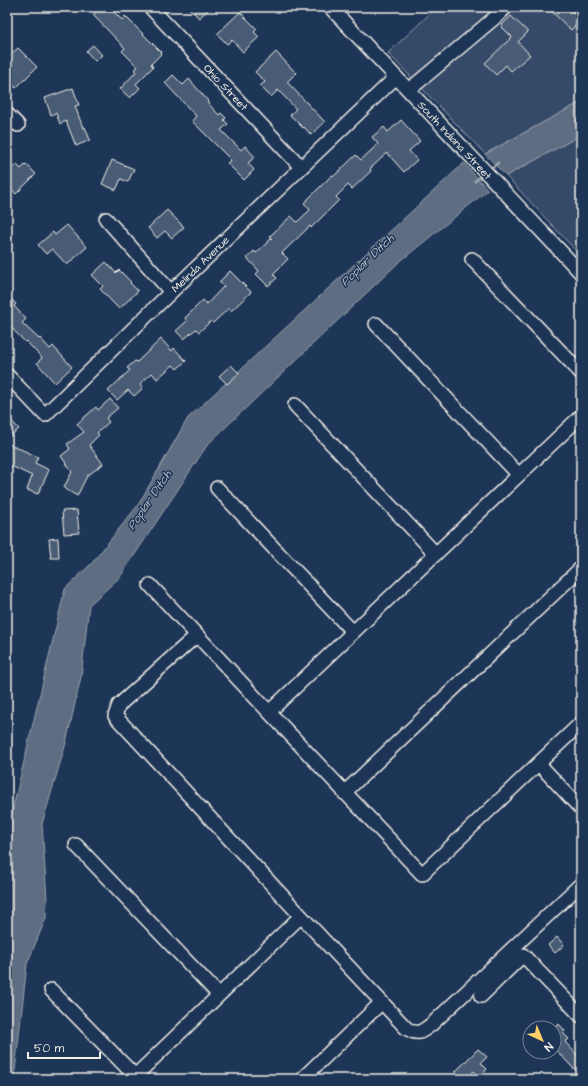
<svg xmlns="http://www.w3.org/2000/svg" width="588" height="1086" font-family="'Architects Daughter',sans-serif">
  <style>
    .green { fill: #354a67; stroke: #949ea8 }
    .water { fill: #5e6d82; stroke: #9aa2ab }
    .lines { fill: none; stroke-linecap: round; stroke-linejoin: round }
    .stream { stroke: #9aa2ab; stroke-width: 3 }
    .building { fill: #485b74; stroke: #f4f1e8 }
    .minor-casing { stroke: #f4f1e8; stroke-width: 16 }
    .minor { stroke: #1d3557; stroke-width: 13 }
    .labels { text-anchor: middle; stroke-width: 3; stroke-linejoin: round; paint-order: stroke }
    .street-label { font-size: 11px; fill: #f4f1e8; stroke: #1d3557 }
    .water-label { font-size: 12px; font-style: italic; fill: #c0c3c4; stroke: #1d3557 }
  </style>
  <rect width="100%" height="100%" fill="#1d3557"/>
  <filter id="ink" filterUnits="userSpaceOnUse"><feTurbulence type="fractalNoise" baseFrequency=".025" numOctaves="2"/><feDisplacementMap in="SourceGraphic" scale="8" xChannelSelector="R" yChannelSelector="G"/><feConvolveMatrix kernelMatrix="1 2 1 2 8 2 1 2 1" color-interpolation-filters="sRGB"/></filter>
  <g filter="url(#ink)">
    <path class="green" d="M437,7h144v95l-96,52 -97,-101z
      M581,135v121l-75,-80z"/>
    <path class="water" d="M581,102v33l-75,41 -21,-22z
      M464,163l24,27 -90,73 -190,181 -88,133 -31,28 -8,72 -15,66 -24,81 5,76 -1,18 -19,46 -12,107 -3,8h-5v-219l4,-44 54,-227 27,-26 46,-58 50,-87z"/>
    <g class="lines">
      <path class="stream" d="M490,169l8,-6
        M475,181l5,-4"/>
    </g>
    <path class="building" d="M101,7h8l13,13 3,-4 37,37 -11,11 2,3 -17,17 4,4 -10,10 -10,-9 16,-17 -2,-2 4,-3 -16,-16 3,-3 -32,-33z
      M188,7h23l-12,11z
      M547,7h21l13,13 -10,10z
      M240,12l17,17 -3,3 5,5 -16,15 -11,-12 -5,4 -10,-10z
      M511,16l17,16 -10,10 12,13 -19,16 -5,-6 -10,10 -11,-12 27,-26 -11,-11z
      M93,45l9,10 -7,6 -9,-10z
      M18,48l19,19 -21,21 -9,-9v-21z
      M276,52l20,21 -9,9 38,40 -14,13 -7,-8 -1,1 -13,-13 6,-6 -18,-19 -7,7 -11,-11 5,-4 -10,-10z
      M173,75l10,10 6,-6 19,22 -1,1 12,13 2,-2 5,5 -2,2 4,4 -7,6 20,20 4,-4 10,11 -7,6 6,7 -10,10 -17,-17 4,-3 -39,-39 4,-5 -31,-33z
      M73,88l6,17 -4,1 8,22 2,-1 5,13 -14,6 -10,-25 -6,3 -4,-11 -5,2 -6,-17z
      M401,120l19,21 -11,10 8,9 -13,12 -17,-19 -17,16 1,2 -19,18 -4,-4 -12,12 3,3 -28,28 -1,-2 -28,27 6,6 -15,15 4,4 -9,8 -12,-12 3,-3 -12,-13 7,-7 2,2 16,-15 -2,-2 21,-20 6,6 13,-12 -6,-7 28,-28 2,1 22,-21 5,5 17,-16 -6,-7 12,-10 4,5z
      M112,160l22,9 -6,13 -7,-3 -5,11 -14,-6z
      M16,164l5,5 5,-5 10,10 -20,20 -9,-10v-19l4,4z
      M167,210l17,17 -12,11 -7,-7 -8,7 -9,-10z
      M67,225l20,22 -20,18 -15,-16 -6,5 -8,-9 15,-13 2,3z
      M106,262l10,11 3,-3 12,12 -1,1 8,8 -19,18 -19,-20 3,-3 -11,-11z
      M230,271l21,21 -20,19 -2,-3 -16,15 -2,-2 -12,11 -3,-3 -12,10 -8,-8 11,-10 -2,-3 18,-18 4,4 17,-18 -5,-4z
      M7,295l9,9 -2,2 12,13 -4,4 17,16 1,-1 10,11 3,-3 19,21 -17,16 -18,-20 5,-5 -16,-17 -1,1 -18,-19z
      M161,339l11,12 2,-3 12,13 -9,8 -4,-4 -16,14 -5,-6 -12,11 3,4 -9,8 -6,-6 -11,10 -9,-9 22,-21 -3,-2 8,-7 2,1z
      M231,365l8,8 -12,11 -8,-8z
      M110,399l8,9 -12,10 3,4 -12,11 2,2 -10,10 14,19 -16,12 -10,20 -10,-6 -3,-3 8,-15 -11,-16 9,-7 -3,-5 17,-12 -7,-8 19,-17 2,3z
      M7,416l12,13 -12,10z
      M7,443l31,14 -3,6 14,7 -11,24 -11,-4 5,-14 -25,-12z
      M77,510l2,23 -15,1 -2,-23z
      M58,538l1,20h-8l-2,-19z
      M557,937l7,8 -9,8 -7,-8z
      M559,1024l6,7 -2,2 6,6 -4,3 16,17v7l-5,5 -22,-23v-19z
      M478,1049l9,8 -6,6 6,6 -7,8 -6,-6 -8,8h-6l-6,-6z"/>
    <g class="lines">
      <defs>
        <path id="minor" d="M150,7l151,160
          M330,7l251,266
          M409,90l89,-75 8,-8
          M7,114l11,11
          M106,219l65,73
          M472,259l109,114
          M376,324l143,151
          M7,375l38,40 126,-123 225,-215
          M295,405l141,149
          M581,416l-312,296 153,162 159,-151
          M217,488l136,144
          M150,585l119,127
          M197,635l-78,70 -4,11 186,200
          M539,764l42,45
          M344,793l237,-225
          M76,845l143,150
          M51,990l84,86
          M481,996l42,-41 58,61
          M132,1079l169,-163 105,112c13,8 15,4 26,-4l149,-140
          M302,1079l80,-77"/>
      </defs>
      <use href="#minor" class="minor-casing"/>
      <use href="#minor" class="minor"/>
    </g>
  </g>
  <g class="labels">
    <g class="street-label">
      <text transform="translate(226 87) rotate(47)" y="4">Ohio Street</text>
      <text transform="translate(455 140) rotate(47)" y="4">South Indiana Street</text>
      <text transform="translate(200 264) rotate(-44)" y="4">Melinda Avenue</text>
    </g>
    <g class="water-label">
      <text transform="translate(367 260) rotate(-44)" y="4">Poplar Ditch</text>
      <text transform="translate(149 500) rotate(-56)" y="4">Poplar Ditch</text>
    </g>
  </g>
  <rect width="588" height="1086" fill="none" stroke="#1d3557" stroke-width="24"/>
  <rect x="12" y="12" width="564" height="1062" fill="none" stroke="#f4f1e8" stroke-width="1.5" filter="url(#ink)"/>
  <g transform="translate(542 1040) rotate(136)"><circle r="19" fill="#1d3557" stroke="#738091"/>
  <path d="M0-3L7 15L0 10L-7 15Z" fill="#ffd166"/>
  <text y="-6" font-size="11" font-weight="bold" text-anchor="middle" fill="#f4f1e8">N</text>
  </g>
  <path d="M28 1052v6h72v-6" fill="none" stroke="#f4f1e8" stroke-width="2"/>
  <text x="34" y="1052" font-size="12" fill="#f4f1e8" stroke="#1d3557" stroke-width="3" paint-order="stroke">50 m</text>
</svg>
